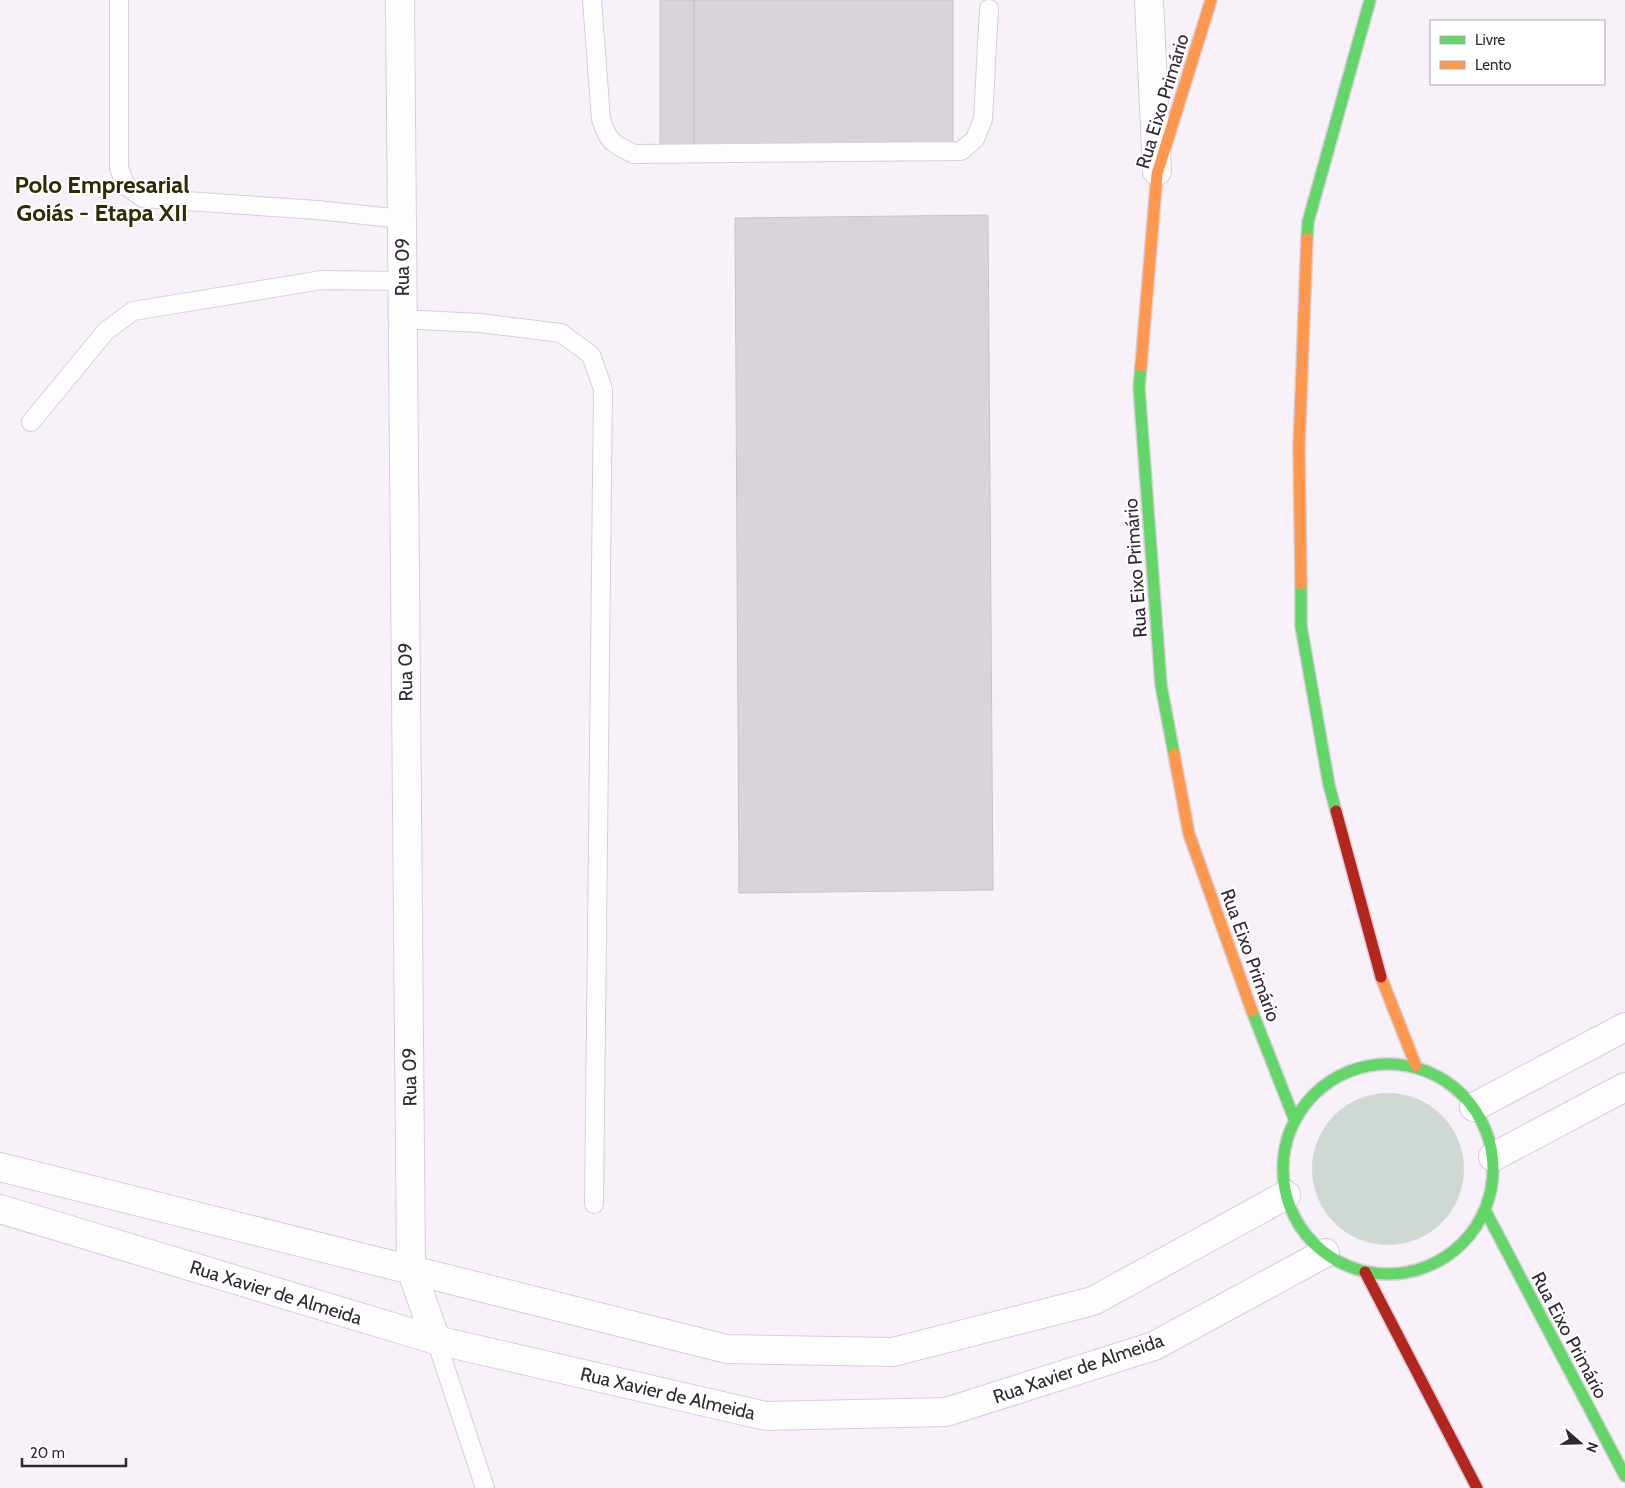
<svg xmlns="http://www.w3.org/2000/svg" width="1625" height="1488" font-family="Cabin,sans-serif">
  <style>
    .green { fill: #cfd9d4 }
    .building { fill: #dad3db; stroke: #cac2cb }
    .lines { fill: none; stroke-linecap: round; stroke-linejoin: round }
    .lane-casing { stroke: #d5ced8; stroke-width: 20 }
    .street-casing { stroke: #d5ced8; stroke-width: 30 }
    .fast-casing { stroke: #d5ced8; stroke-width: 14 }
    .slow-casing { stroke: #d5ced8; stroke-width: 14 }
    .jam-casing { stroke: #d5ced8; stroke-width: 14 }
    .lane { stroke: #fefdfe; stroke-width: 18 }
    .street { stroke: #fefdfe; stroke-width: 28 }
    .fast { stroke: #63d668; stroke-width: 11 }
    .slow { stroke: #ff974d; stroke-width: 11 }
    .jam { stroke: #b3261e; stroke-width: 11 }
    .labels { text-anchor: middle; stroke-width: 4; stroke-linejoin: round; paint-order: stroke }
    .street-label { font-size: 19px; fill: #302833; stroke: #fff }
    .district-label { font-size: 24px; font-weight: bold; fill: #2d2c02; stroke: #fff }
  </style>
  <rect width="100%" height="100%" fill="#f8f1fa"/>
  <path class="green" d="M1312 1169a76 76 0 1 1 152 0a76 76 0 1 1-152 0Z"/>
  <path class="building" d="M660,0h34v147h-34z
    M694,0h259v145l-259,2z
    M988,215l5,675 -254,3 -4,-675z"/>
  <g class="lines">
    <defs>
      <path id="lane" d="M119,0v168l7,18 17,12 174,12 85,9
        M592,0l9,119c7,23 12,25 33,35l327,-3 14,-12 8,-20 6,-110
        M402,319l78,4 81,10 30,22 12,34 -9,815
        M31,422l75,-91 27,-20 189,-31 80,1
        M436,1340l49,148"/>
      <path id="street" d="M400,0l11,1269 25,71
        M1149,0l8,171
        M1474,1107l151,-80
        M1493,1157l132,-70
        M0,1167l727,182 166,3 200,-51 193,-106
        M0,1209l436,131 330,76 180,-4 208,-66 171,-93"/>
      <path id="fast" d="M1307,238l1,-16 62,-222
        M1141,366l-2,21 22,298 13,69
        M1301,584v42l28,159 7,26
        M1252,1011l43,110
        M1283 1169a105 105 0 1 1 210 0a105 105 0 1 1-210 0Z
        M1485,1210l140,266"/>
      <path id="slow" d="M1141,366l16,-192 54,-174
        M1301,584l-2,-136 8,-210
        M1174,754l15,80 63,177
        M1381,977l35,89"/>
      <path id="jam" d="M1336,811l45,166
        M1365,1272l112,216"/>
    </defs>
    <use href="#lane" class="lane-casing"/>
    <use href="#street" class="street-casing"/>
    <use href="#fast" class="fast-casing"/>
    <use href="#slow" class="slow-casing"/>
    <use href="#jam" class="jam-casing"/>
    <use href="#lane" class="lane"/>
    <use href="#street" class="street"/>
    <use href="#fast" class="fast"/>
    <use href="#slow" class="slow"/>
    <use href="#jam" class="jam"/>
  </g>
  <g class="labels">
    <g class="street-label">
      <text transform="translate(1162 101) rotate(-73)" y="7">Rua Eixo Primário</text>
      <text transform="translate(402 267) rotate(-90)" y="7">Rua 09</text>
      <text transform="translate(1135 568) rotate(-94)" y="7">Rua Eixo Primário</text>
      <text transform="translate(405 672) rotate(-91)" y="7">Rua 09</text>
      <text transform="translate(1251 955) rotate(70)" y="7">Rua Eixo Primário</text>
      <text transform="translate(409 1077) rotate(-91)" y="7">Rua 09</text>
      <text transform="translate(276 1292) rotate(17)" y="7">Rua Xavier de Almeida</text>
      <text transform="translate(1570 1335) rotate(62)" y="7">Rua Eixo Primário</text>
      <text transform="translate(1078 1368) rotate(-19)" y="7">Rua Xavier de Almeida</text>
      <text transform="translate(668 1393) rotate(13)" y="7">Rua Xavier de Almeida</text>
    </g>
    <g class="district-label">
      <text x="102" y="193">Polo Empresarial<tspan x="102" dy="28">Goiás - Etapa XII</tspan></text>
    </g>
  </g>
  <rect x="1430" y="20" width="175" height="65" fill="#ffffff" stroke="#aca9ad"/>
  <rect x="1440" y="36" width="25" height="8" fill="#63d668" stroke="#aca9ad"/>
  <text x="1475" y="45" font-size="15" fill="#302833">Livre</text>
  <rect x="1440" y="61" width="25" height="8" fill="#ff974d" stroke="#aca9ad"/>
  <text x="1475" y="70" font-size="15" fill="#302833">Lento</text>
  <g transform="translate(1580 1443) rotate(110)" stroke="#ffffff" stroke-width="4" paint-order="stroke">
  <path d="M0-4L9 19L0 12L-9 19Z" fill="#302833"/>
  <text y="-8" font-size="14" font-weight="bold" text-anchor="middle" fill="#302833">N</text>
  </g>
  <path d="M22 1458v8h104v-8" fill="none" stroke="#302833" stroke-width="2.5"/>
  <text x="30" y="1458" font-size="15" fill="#302833" stroke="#ffffff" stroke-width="4" paint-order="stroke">20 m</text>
</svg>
